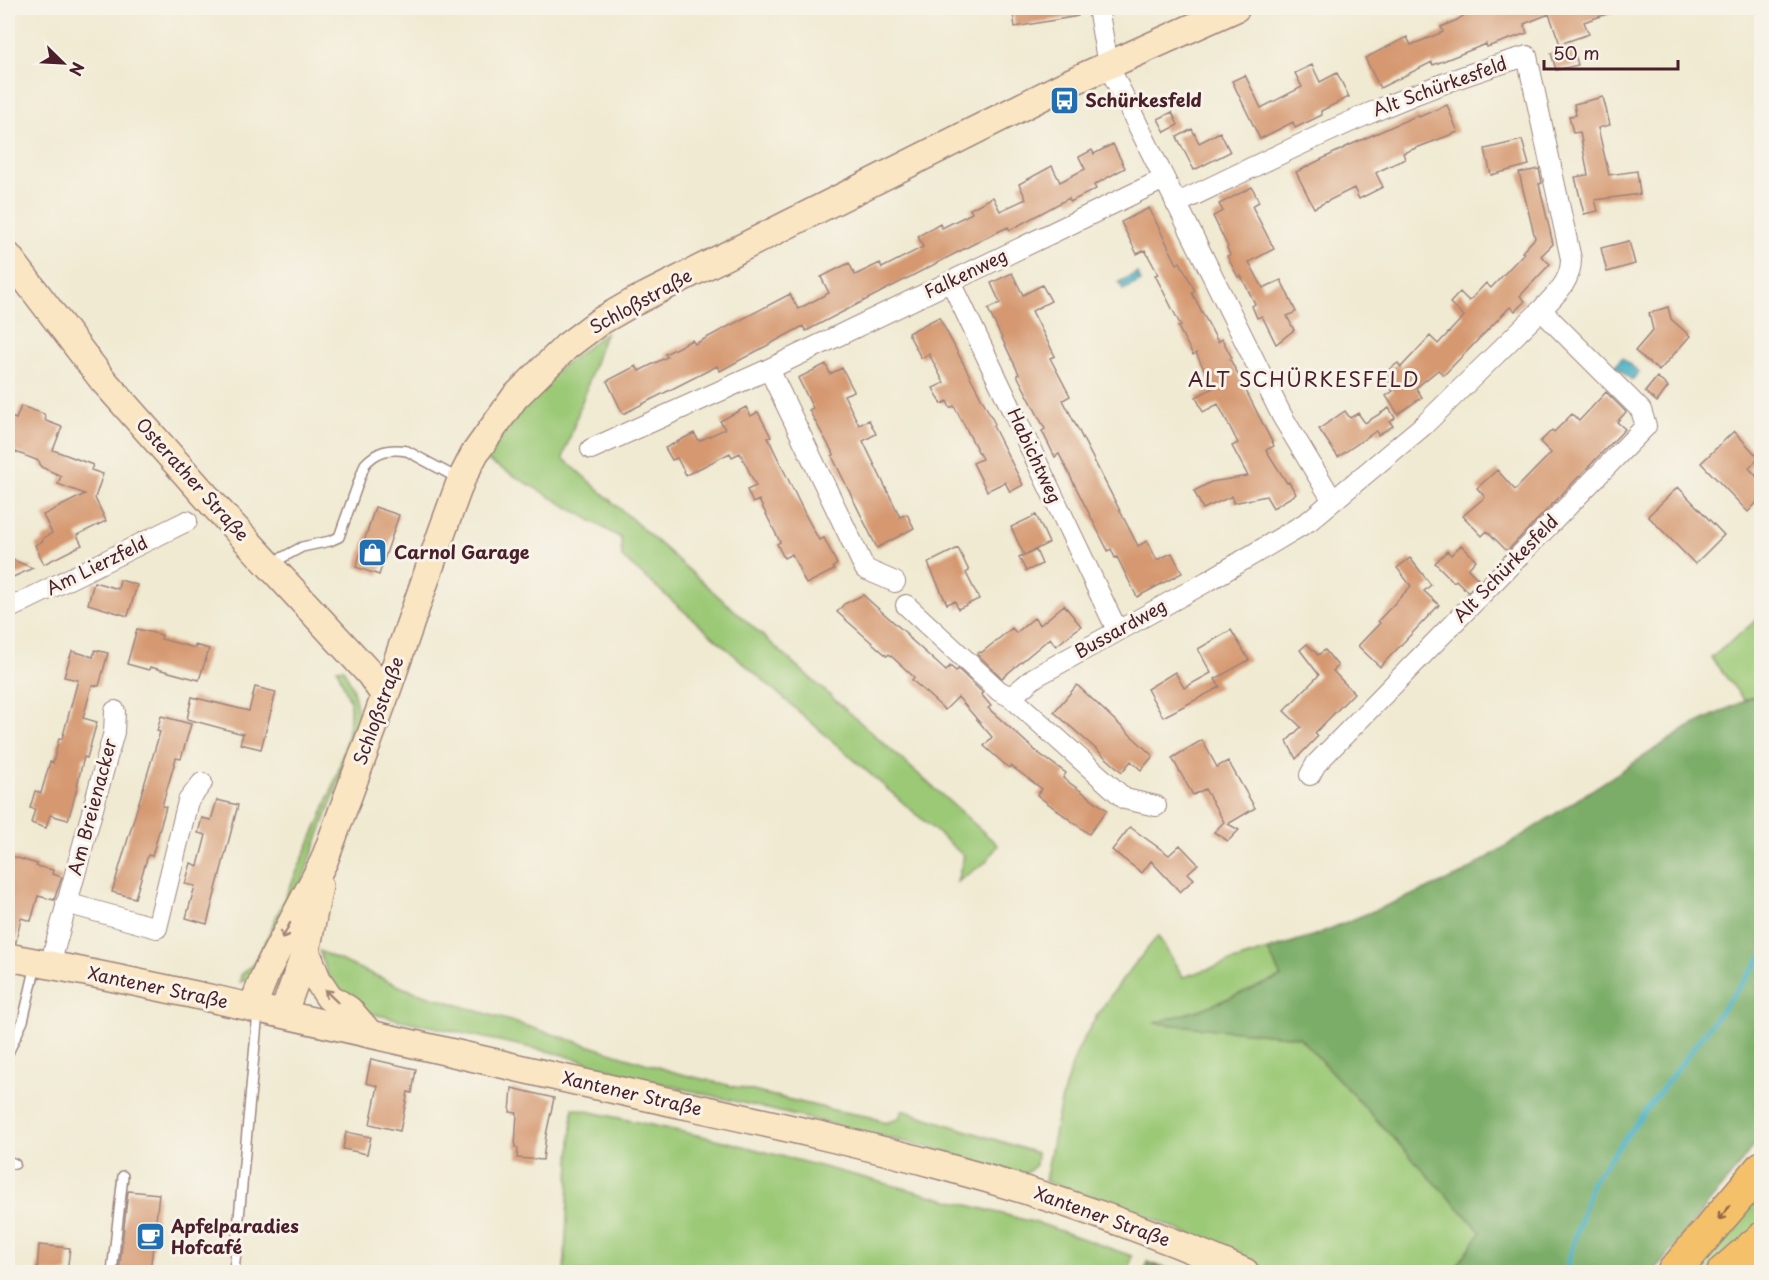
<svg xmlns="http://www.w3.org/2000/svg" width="1769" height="1280" font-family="'Playpen Sans',sans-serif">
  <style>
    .green { fill: #9bc976; stroke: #727450; stroke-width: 1.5 }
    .forest { fill: #7cad67; stroke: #636649; stroke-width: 1.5 }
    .water { fill: #44afc3; stroke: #476777; stroke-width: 1.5 }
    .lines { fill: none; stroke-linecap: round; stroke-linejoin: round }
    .stream { stroke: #44afc3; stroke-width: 5 }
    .building { fill: #d59870 }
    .motorway-tunnel { stroke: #cfc1b1; stroke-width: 33; stroke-dasharray: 33 16; stroke-linecap: butt }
    .service-casing { stroke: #9d847e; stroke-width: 12 }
    .minor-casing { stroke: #9d847e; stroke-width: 22 }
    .secondary-casing { stroke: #9d847e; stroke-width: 30 }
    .motorway-casing { stroke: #9d847e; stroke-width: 36 }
    .service { stroke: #fff; stroke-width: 9 }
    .minor { stroke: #fff; stroke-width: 20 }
    .secondary { stroke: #fbe6c3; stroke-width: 27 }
    .motorway { stroke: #f4c16a; stroke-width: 33 }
    .oneway { stroke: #a28277 }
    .oneway2 { stroke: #966847 }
    .labels { text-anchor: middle; stroke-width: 6; stroke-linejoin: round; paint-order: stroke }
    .street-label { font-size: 18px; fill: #4a1f2b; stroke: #f7f3e8 }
    .poi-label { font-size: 18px; font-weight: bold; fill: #4a1f2b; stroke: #f7f3e8; text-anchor: start }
    .neighbourhood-label { font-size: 20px; letter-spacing: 1.5px; fill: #4a1f2b; stroke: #f7f3e8 }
  </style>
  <rect width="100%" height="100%" fill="#f7f3e8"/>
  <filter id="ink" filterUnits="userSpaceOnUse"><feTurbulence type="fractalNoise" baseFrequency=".0167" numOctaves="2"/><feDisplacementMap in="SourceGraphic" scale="12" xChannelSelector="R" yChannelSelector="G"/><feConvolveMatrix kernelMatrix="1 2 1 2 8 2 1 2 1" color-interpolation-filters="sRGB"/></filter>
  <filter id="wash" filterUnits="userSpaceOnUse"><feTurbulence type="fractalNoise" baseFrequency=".008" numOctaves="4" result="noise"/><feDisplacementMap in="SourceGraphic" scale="24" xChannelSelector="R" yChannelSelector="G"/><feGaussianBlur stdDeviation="1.35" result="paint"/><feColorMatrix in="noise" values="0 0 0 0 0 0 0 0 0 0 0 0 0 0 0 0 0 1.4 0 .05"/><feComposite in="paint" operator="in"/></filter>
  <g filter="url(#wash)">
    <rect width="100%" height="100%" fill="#f0ead2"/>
    <path class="green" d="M605,333l-42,125 435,387 -12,17 -29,20 7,-26 -342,-299 -1,-19 -136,-79 38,-54 33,-34z
      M1761,616v77l-16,8 -34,-43z
      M343,668l9,18 6,26 -4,30 -52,139 -51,97 -11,4 1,-7 12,-11 12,-21 56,-126 17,-44 8,-30 4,-26v-16l-13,-32z
      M1158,936l25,41 85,-27 13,27 -79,32 -46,14 143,14 182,195 -28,40h-181l-116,-52 -111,-39c9,-43 15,-90 33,-131 20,-42 50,-78 80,-114z
      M319,951l85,37 273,85 156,37 38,7 14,6 14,-4 3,-9 135,43 -1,12 -13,11 -76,-24 -309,-74 -78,-24 -187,-40c-41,-18 -39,-24 -54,-63z
      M573,1108l151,33 320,84 88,31 -3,16h-565z
      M1761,1182v90h-75z"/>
    <path class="forest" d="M1761,693v440l-16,25 -91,114h-201l28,-40 -182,-195 -145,-14 48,-14 79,-32 -13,-27 47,-15 146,-60 228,-148z
      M1147,1262l30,10h-32z"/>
    <path class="water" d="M1137,273l4,8 -18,9 -4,-8z
      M1622,358l17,14 -7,8 -17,-14z"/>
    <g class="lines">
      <path class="stream" d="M1565,1272l27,-90 170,-225"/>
    </g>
    <g id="blocks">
      <path class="building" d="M1012,8h66v8l-63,11z
        M1475,8h15l4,5 16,-5h110l1,1 -37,13 5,12 -29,10 -11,-30 -25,10 3,9 -40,14 -1,-3 -53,21 -1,-3 -52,26 -15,-30 42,-21 4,8 32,-13 -2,-5 16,-7z
        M1573,47l5,18 -22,5 -5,-17z
        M1312,65l8,17 17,-9 12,24 -28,14 1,4 -27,13 -2,-6 -33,17 -28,-58 13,-6 16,33 41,-21 -7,-14z
        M1603,97l7,28 -12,3 11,47 28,-4 3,23 -45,6 3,11 -14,3 -9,-37 13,-2 -8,-43 -7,1 -4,-17 7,-1 -2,-11z
        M1447,105l11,27 -55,21 2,6 -26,12 -3,2 7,14 -24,12 -5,-11 -40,20 -18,-36 54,-27 68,-30 1,2z
        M1172,112l6,13 -13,7 -7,-13z
        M1192,129l7,14 21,-11 10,20 -36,18 -17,-33z
        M1522,140l7,25 -38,10 -6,-26z
        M1113,144l12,24 -31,17 2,4 -26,13 -1,-4 -59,32 -2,-3 -23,11 -179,93 -3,-5 -83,45 -3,-5 -94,48 -16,-33 29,-15 3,5 28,-14 -2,-3 27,-14 3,4 95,-50 8,15 31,-16 -8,-16 28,-14 6,12 25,-12 2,5 41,-21 -5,-11 22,-12 2,4 30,-15 -2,-4 23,-12 7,14 26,-12 -7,-15 33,-18 8,16 25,-13 -6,-12 13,-7 2,4z
        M1539,169l3,14 -3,1 14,60 -12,12 9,8 -30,32 5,5 -10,10 -5,-4 -66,68 -6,-5 -22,18 6,9 -24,17 -12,-18 7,-5 -12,-16 17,-12 3,4 29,-31 8,8 26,-28 -14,-13 10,-11 9,9 17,-18 5,5 33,-35 -2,-1 13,-14 -16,-65z
        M1252,187l7,15 -7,4 22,43 -25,13 14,26 18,-8 15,32 -9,4 7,14 -18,14 -14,-28 -5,2 -5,-12 3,-2 -14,-28 -3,1 -11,-21 3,-1 -3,-7 1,-1 -15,-31 10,-5 -4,-7z
        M1149,208l28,56 3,-2 15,29 -3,2 26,49 4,-3 10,19 -2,1 44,87 -8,4 21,33 2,-1 7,12 -23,14 -7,-12 -33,7 -1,-7 -29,13 -9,-18 17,-9 37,-6 -16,-30 6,-3 -20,-39 -15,8 -7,-15 17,-9 -17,-35 -3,2 -15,-28 3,-1 -26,-51 3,-1 -13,-24 -8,4 -16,-32z
        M1629,241l6,23 -28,8 -6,-24z
        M1012,273l11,22 19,-10 9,16 -19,10 23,45 -5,2 20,38 -7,4 75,146 9,-5 10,19 15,-7 10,20 -45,24 -20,-40 -2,1 -4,-9 -3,2 -49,-97 -4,3 -13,-26 3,-2 -28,-54 2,-1 -31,-65 12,-6 -9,-20z
        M1668,307l3,12 19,17 -31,35 -24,-20 18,-21 -4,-17z
        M939,317l56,107 -2,2 30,59 -13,7 -5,-10 -18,9 -14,-28 9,-4 -28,-53 -4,2 -3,-7 -5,3 -9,-16 11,-5 -15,-29 -8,4 -13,-25z
        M826,364l4,10 12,-6 12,23 -10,4 15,30 10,-5 7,14 -13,7 37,76 7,-3 7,14 -37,20 -45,-92 2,-1 -25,-45 4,-2 -15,-30z
        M1657,377l11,10 -11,15 -12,-10z
        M1606,392l20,20 -9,10 8,7 -118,122 -20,-20 -5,5 -19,-20 22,-19 -8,-9 20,-18 18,20 36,-37 -11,-11 12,-12 2,2 18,-18 7,7z
        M21,406l23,8 2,7 16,6 -9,23 40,15 -2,5 12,4 -8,24 11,23 -29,14 5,10 -38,19 -9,-19 8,-4 -1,-2 10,-6 -9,-18 42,-21 -27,-10 3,-8 -20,-9 -2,-6 -31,-12v-33l8,3z
        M746,407l5,9 7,-4 13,25 -3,1 37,76 14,26 5,-2 13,26 -4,3 1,3 -28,14 -14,-30 -8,4 -7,-14 3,-2 -21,-42 -6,3 -6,-13 9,-4 -16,-33 -8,4 -2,-4 -44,22 -9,-17 -5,2 -7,-12 29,-15 5,8 26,-12 -5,-8z
        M1389,408l6,10 -5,4 3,4 -15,9 -2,-4 -38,26 -19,-28 26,-18 5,7 8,-5 7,10z
        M1734,431l25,27 -10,10 12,13v17l-13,14 -47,-49z
        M1678,487l46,48 -29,29 -47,-48z
        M375,507l24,8 -20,60 -23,-8z
        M1036,515l13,28 -25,12 -13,-28z
        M1461,545l15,15 -8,9 11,11 -11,12 -12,-12 -2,2 -19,-19 12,-12 4,4z
        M958,548l11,23 -3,2 13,26 -21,10 -3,-8 -8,3 -19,-41z
        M1036,550l6,14 -16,7 -7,-14z
        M8,558l25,10 -22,10 -3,-7z
        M1410,558l21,27 -7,6 15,14 -59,62 -22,-21 22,-23 -2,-2 33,-35 -14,-18z
        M120,580l17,5 -9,31 -40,-12 6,-22 24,7z
        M863,595l44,39 -1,1 40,36 4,-5 6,5 2,-2 25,24 -2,1 10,12 -3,2 49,44 29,21 -3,5 44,32 -18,24 -52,-39 5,-6 -31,-23 -2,2 -25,-22 8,-9 -34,-40 -13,13 -33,-30 2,-3 -25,-23 -2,2 -50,-44 7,-8z
        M1064,605l17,21 -25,20 -6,-8 -48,40 -25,-24 3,-2 1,1 31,-25 4,5 18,-15 6,7z
        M137,629l25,6 -1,4 34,9v-3l14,4 -10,31 -49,-13 -1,3 -22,-6z
        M1231,630l18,30 -34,19 5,8 -57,30 -16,-28 28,-17 9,16 27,-15 -13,-24z
        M1307,644l11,11 7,-5 13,16 -5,5 21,22 -39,40 3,3 -22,23 -9,-18 14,-14 -17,-16 35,-36 -19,-25z
        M95,650l13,3 -9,33 -7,-1 -9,33 14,4 -10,36 -3,-1 -7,28h1l-10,35 -18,-5 -4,13 -15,-5 4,-14 -5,-1 5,-17 6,2 9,-31 3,1 6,-25 3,1 16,-59 -14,-3 8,-26 21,6z
        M1077,685l76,71 -12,14 -10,-9 -9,11 -68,-60z
        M255,687l21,5 -15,57 -21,-5 3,-10 -56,-15 5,-22 57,14z
        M161,716l30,8 -10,35 -5,-1 -14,48 4,1 -14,49 -4,-1 -13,43 -23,-6 48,-160 -3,-1z
        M1202,740l15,27 11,-6 27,47 -27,16 11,6 -11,11 -14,-9 10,-10 -19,-33 -12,6 -21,-37z
        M217,800l21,5 -31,119 -21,-6 9,-32 -10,-2 6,-21 7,3 8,-31 -8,-2 4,-15 9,2z
        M1130,827l39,28 11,-10 18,19 -10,9 6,6 -14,13 -29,-31 -9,12 -30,-23z
        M8,855l29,9 -1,2 17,4 -1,4 10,3 -8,23 -16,-4 -7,25 -10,-3 -5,24h-8z
        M371,1059l45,10 -4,24 -4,-1 -8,39 -30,-7 8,-38 -12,-3z
        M512,1088l42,10 -8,37 -3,25 -26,-2 1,-10 -3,-1 2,-34 -7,-1z
        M346,1132l25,5 -4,17 -24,-5z
        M128,1191l31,3 -9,78h-31z
        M39,1245l31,3 -3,24h-30z"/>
    </g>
  </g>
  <g filter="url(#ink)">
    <use href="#blocks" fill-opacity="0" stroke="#9d847e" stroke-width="1.5"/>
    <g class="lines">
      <path class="motorway-tunnel" d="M1760,1272l2,-2"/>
      <defs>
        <path id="service" d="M272,563l30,-16 28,-6 9,-4 26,-73c12,-13 24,-16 42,-13l52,28
          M8,1053l15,-32 13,-56
          M8,1161l7,3
          M112,1272l11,-96
          M234,1272l24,-260"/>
        <path id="minor" d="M1098,8l10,57 174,351 51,85
          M1176,204c115,-55 228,-113 351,-148l44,203c0,23 -15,35 -30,51
          M951,282l166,348
          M769,369l96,200 30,13
          M591,449l178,-80 395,-190
          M906,605l93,86 12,6 24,-20 173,-96 101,-60 115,-96 117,-115 100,100 5,16 -330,338 -6,11
          M8,609l179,-88
          M1011,697l114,102 31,7
          M66,903l91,25 31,-127 14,-18
          M50,965l64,-233 1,-21"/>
        <path id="secondary" d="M8,256l94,123 109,123 159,172 15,22
          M306,951l11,28 12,18 20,13 20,23
          M8,957c198,37 393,85 590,129 115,26 231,49 344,80 104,28 205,63 303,106
          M252,1008l15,-38 57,-109 61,-165 57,-164 19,-52 14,-27 40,-56 52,-51 32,-24 33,-19 439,-221 165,-74
          M283,1014l23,-63 13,-65"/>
        <path id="motorway" d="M1674,1272l88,-104
          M1724,1272l38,-33"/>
      </defs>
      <use href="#service" class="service-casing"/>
      <use href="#minor" class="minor-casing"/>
      <use href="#secondary" class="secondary-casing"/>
      <use href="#motorway" class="motorway-casing"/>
      <use href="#service" class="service"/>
      <use href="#minor" class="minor"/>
      <use href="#secondary" class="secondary"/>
      <use href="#motorway" class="motorway"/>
    </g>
    <defs><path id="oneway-shaft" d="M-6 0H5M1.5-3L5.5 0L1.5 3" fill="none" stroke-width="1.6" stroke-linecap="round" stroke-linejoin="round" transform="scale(1.5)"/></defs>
    <g class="oneway">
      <use href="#oneway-shaft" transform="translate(286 931) rotate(117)"/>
      <use href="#oneway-shaft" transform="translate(331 996) rotate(-136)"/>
    </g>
    <use class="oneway2" href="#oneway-shaft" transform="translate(1724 1213) rotate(130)"/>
  </g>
  <defs>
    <symbol id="bus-square" viewBox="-11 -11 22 22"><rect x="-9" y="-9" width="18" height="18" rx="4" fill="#1f6fb2" stroke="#f7f3e8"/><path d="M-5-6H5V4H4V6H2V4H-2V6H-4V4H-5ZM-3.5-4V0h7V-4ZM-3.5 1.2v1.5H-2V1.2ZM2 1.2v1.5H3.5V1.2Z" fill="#fff"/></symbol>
    <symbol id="shop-square" viewBox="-11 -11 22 22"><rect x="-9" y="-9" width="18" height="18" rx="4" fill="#1f6fb2" stroke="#f7f3e8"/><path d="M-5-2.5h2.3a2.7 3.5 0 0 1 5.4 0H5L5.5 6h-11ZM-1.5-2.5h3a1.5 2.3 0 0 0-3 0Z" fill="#fff"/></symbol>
    <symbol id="cafe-square" viewBox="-11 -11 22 22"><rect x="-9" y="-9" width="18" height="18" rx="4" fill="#1f6fb2" stroke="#f7f3e8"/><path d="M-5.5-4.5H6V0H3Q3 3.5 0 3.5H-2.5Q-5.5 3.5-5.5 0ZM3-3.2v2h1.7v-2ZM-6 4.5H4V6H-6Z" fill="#fff"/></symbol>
  </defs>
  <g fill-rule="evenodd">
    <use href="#bus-square" x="1048" y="84" width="33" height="33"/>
    <use href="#shop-square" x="356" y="536" width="33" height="33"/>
    <use href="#cafe-square" x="134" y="1220" width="33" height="33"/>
  </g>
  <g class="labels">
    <g class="street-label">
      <text transform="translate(1440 87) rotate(-20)" y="6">Alt Schürkesfeld</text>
      <text transform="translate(966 274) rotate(-26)" y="6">Falkenweg</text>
      <text transform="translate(641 302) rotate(-29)" y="6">Schloßstraße</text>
      <text transform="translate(1034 456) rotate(65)" y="6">Habichtweg</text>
      <text transform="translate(192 480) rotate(48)" y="6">Osterather Straße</text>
      <text transform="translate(97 566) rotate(-26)" y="6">Am Lierzfeld</text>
      <text transform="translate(1506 569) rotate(-46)" y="6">Alt Schürkesfeld</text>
      <text transform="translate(1121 629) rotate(-29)" y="6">Bussardweg</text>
      <text transform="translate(379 711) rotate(-70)" y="6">Schloßstraße</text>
      <text transform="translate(93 807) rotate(-75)" y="6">Am Breienacker</text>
      <text transform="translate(158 988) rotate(12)" y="6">Xantener Straße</text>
      <text transform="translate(632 1094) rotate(13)" y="6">Xantener Straße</text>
      <text transform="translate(1102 1217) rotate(20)" y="6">Xantener Straße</text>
    </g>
    <g class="poi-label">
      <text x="1085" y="107">Schürkesfeld</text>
      <text x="394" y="559">Carnol Garage</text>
      <text x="171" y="1233">Apfelparadies<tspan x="171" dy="21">Hofcafé</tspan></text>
    </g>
    <g class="neighbourhood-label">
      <text x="1304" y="387">ALT SCHÜRKESFELD</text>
    </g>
  </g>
  <rect width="1769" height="1280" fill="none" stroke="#f7f3e8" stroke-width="30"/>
  <g transform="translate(63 63) rotate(114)" stroke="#f7f3e8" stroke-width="4.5" paint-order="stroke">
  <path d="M0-4.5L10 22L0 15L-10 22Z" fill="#4a1f2b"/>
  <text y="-9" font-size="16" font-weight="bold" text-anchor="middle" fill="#4a1f2b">N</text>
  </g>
  <path d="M1544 60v9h134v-9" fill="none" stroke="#4a1f2b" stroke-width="3"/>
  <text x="1553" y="60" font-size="18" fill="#4a1f2b" stroke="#f7f3e8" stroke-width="4.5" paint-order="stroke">50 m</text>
</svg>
